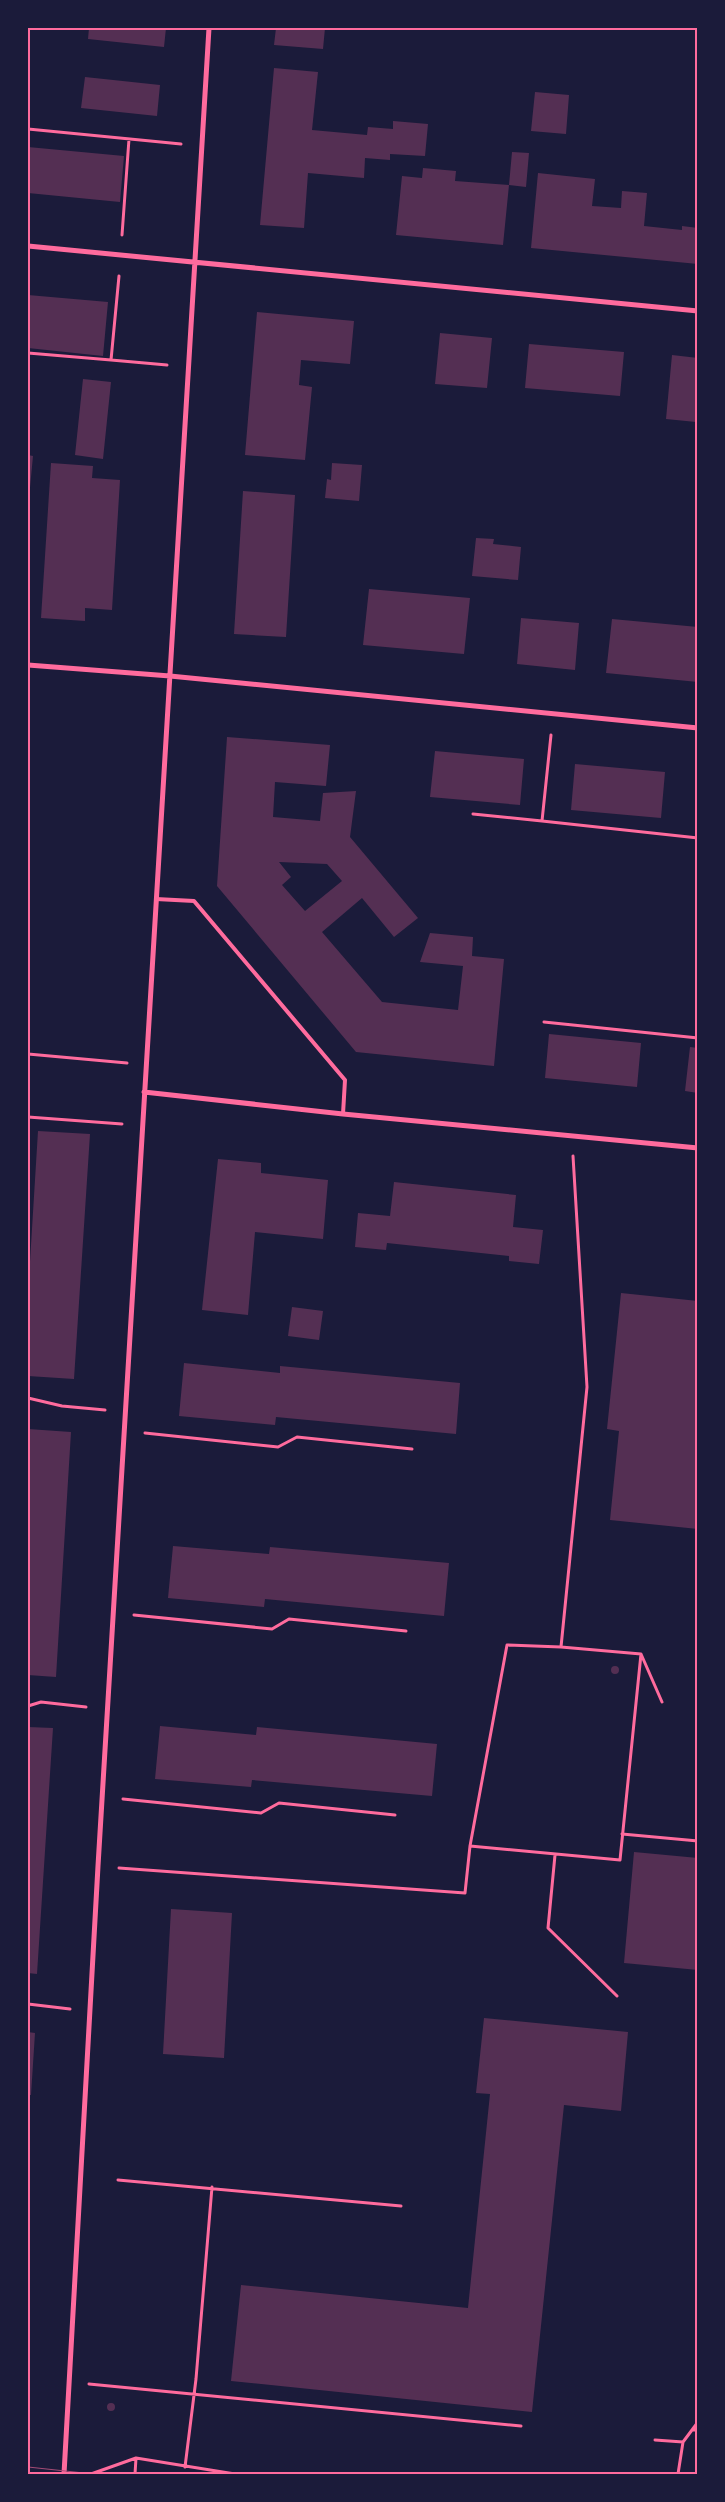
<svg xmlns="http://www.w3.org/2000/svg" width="725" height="2502" font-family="'Alegreya Sans',sans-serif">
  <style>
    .building { fill: #542f53; fill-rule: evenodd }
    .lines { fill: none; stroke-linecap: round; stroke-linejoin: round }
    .path { stroke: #ff6b9d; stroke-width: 3 }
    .service { stroke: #ff6b9d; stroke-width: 4 }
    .minor { stroke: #ff6b9d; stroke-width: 5 }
    .tram { stroke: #a44b75; stroke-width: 1 }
    .neatline { fill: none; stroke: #ff6b9d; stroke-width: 2 }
  </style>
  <rect width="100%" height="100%" fill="#1b1b3a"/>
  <path class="building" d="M89,28h77l-2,19 -76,-8z
    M276,28h49l-2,21 -49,-4z
    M274,68l44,4 -6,58 55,5 1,-8 25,2v-8l35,3 -3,32 -35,-2v6l-25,-2 -1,20 -56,-5 -4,55 -44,-3z
    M85,77l75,8 -3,31 -76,-8z
    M535,92l34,3 -3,39 -35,-3z
    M28,147l96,9 -4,46 -92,-9z
    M512,152l17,1 -3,34 -17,-2z
    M423,168l33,3 -1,10 54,4 -6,60 -107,-10 6,-59 20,2z
    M538,173l57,6 -3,27 29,2 1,-17 25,2 -3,33 38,4v-4l16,2v36l-167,-16z
    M28,295l80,7 -5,54 -75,-8z
    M257,312l97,9 -4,43 -49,-4 -2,25 13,2 -7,73 -60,-5z
    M440,333l52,5 -5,50 -52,-4z
    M529,344l95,8 -4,44 -95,-8z
    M672,355l26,3 -2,64 -30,-3z
    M83,379l28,3 -8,77 -28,-4z
    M28,455l5,1 -4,42h-1z
    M51,463l42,3 -1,12 28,2 -8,130 -27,-2v13l-44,-3z
    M332,463l30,2 -3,36 -34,-3 2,-19 4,1z
    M243,491l52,4 -9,142 -52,-3z
    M476,538l18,1 -1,5 28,3 -3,33 -46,-4z
    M369,589l101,9 -6,56 -101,-9z
    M521,618l58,5 -4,47 -58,-6z
    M612,619l86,8v55l-92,-9z
    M227,737l103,8 -4,41 -51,-4 -2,35 47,4 3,-28 33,-2 -6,46 68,81 -24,19 -32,-39 -40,34 60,70 76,8 5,-44 -43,-4 10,-29 43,4 -1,19 32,3 -10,107 -138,-14 -139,-166zM279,862l48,2 15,17 -37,30 -23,-26 9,-8z
    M435,751l89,8 -4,46 -90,-8z
    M575,764l90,8 -4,46 -90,-8z
    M549,1034l92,9 -4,44 -92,-9z
    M690,1047l8,1v45l-13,-2z
    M38,1131l52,3 -16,245 -46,-3v-82z
    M218,1159l43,4v10l67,7 -5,59 -68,-7 -7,83 -46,-5z
    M394,1182l122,13 -3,32 30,3 -4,34 -30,-3v-5l-122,-13 -1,7 -31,-3 3,-34 32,3z
    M621,1293l77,8v228l-88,-9 9,-89 -12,-2z
    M292,1307l31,4 -4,29 -31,-4z
    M184,1363l96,10v-7l180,17 -4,51 -180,-17 -1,8 -96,-9z
    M28,1429l43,3 -15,245 -28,-2z
    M173,1546l96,8 1,-7 179,16 -5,53 -179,-17 -1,8 -96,-9z
    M611 1670a4 4 0 1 1 8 0a4 4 0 1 1-8 0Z
    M160,1726l96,9 1,-8 180,17 -5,52 -180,-16 -1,7 -96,-8z
    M28,1727l25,1 -16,246 -9,-1z
    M634,1852l64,6v112l-74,-7z
    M171,1909l61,4 -8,145 -61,-4z
    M484,2018l144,14 -7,79 -57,-6 -32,307 -301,-31 10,-96 227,23 22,-214 -14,-1z
    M28,2032l7,1 -4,62h-3z
    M107 2407a4 4 0 1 1 8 0a4 4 0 1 1-8 0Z"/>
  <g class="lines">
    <path class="path" d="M28,129l153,15
      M122,235l7,-96
      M119,276l-8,84 56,5
      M28,353l83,7
      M473,814l69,7 9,-86
      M542,821l156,17
      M544,1022l154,16
      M28,1054l99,9
      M28,1117l94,7
      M573,1156l14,231 -26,260 80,7 21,48
      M28,1398l34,8 43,4
      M145,1433l133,14 19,-10 115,12
      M134,1615l138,14 17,-10 117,12
      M28,1706l13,-4 45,5
      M123,1799l138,14 18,-10 116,12
      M622,1834l76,7
      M470,1846l37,-201 54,2
      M555,1855l-7,73 69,68
      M119,1868l346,25 5,-47 150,14 21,-206
      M28,2004l42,5
      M118,2180l283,26
      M89,2384l432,42
      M692,2430h6
      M655,2440l28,2
      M185,2467l11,-88 16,-192
      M91,2474l45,-16 99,16
      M135,2474l1,-16
      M678,2474l5,-32 15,-20"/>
    <path class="service" d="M156,899l38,2 151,179 -2,34"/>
    <path class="minor" d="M28,246l670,65
      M28,665l142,11 528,52
      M144,1092l199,22 355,34
      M64,2474l34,-608 111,-1838"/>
    <path class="tram" d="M28,2467l65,7"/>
  </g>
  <rect width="725" height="2502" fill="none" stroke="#1b1b3a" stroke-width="58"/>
  <rect x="29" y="29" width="667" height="2444" class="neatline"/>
</svg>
